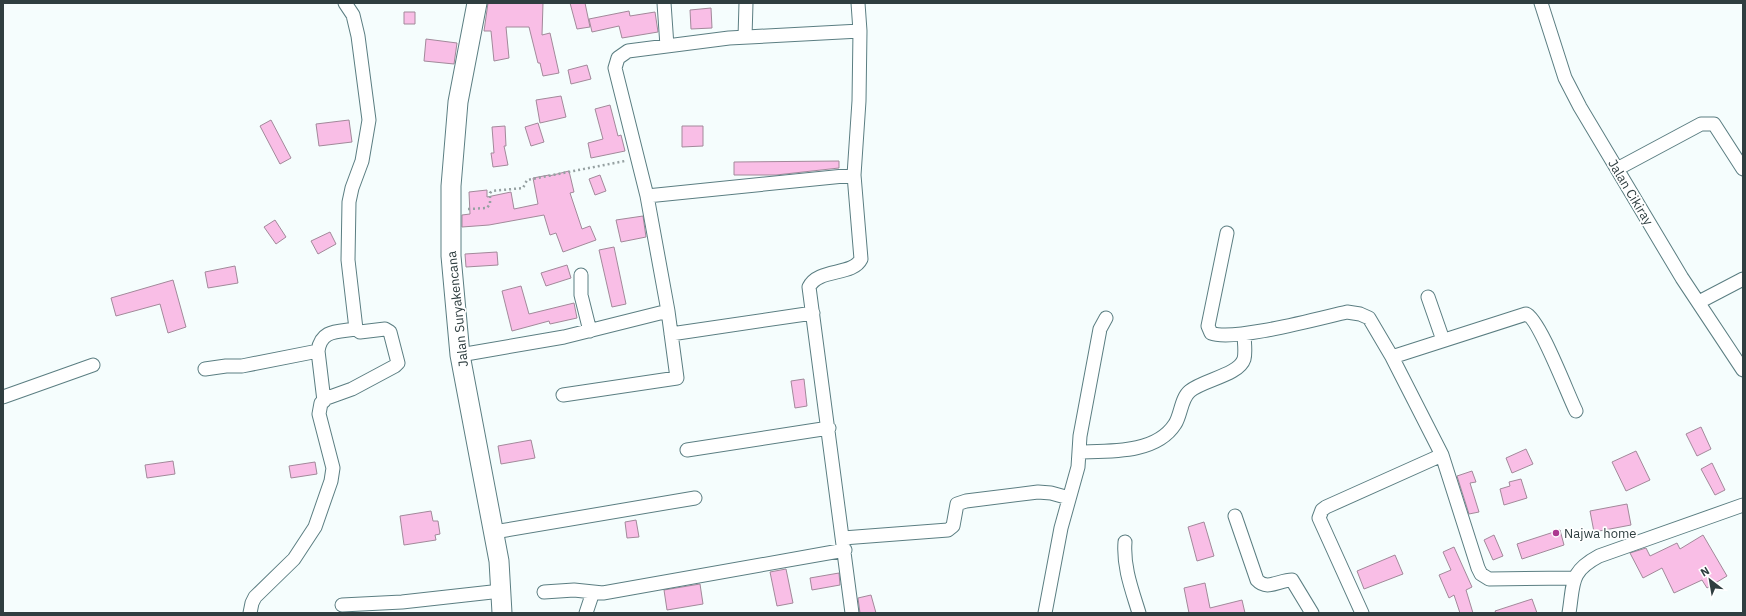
<svg xmlns="http://www.w3.org/2000/svg" width="1746" height="616" font-family="'IBM Plex Sans',sans-serif">
  <style>
    .building { fill: #f9bee6; stroke: #a2899a }
    .lines { fill: none; stroke-linecap: round; stroke-linejoin: round }
    .street-casing { stroke: #5b7e82; stroke-width: 15 }
    .secondary-casing { stroke: #5b7e82; stroke-width: 21 }
    .path { stroke: #96a1a2; stroke-width: 2.5; stroke-dasharray: 2 3; stroke-linecap: butt }
    .street { stroke: #fff; stroke-width: 13 }
    .secondary { stroke: #fff; stroke-width: 19 }
    .poi-dot { fill: #ad3890; stroke: #fff; stroke-width: 1.5 }
    .labels { text-anchor: middle; stroke-width: 3.5; stroke-linejoin: round; paint-order: stroke }
    .street-label { font-size: 13px; fill: #2f3e40; stroke: #fff }
    .poi-label { font-size: 13px; fill: #2f3e40; stroke: #fff; text-anchor: start }
  </style>
  <rect width="100%" height="100%" fill="#f5fdfd"/>
  <path class="building" d="M488,3h55l-1,32 8,-2 9,40 -16,3 -3,-13h-2l-9,-36h-23l3,31 -15,3 -3,-30h-7z
    M570,3h15l5,24 -13,2z
    M711,8l1,20 -21,1 -1,-19z
    M629,11l1,5 25,-4 3,20 -36,6 -3,-12 -27,6 -3,-13z
    M404,12h11v12h-11z
    M426,39l31,4 -3,21 -30,-3z
    M587,65l4,14 -20,5 -3,-14z
    M561,96l5,21 -26,6 -4,-23z
    M610,105l8,31 3,-1 4,16 -34,7 -3,-15 15,-4 -8,-30z
    M271,120l20,38 -11,6 -20,-38z
    M349,120l3,22 -33,4 -3,-22z
    M538,123l6,19 -13,4 -6,-19z
    M505,126l1,20h-2l4,19 -15,2 -2,-14h3l-2,-26z
    M682,126h21v20l-21,1z
    M839,161v7l-63,7h-42v-13z
    M569,171l5,21 -4,1 12,36 8,-3 6,14 -33,12 -7,-19 -6,2 -6,-20 -55,10 -27,2v-12l8,-1 -1,-22 18,-2v7l24,-5 3,17 24,-5 -5,-26 16,-3v1z
    M600,175l6,16 -11,4 -6,-16z
    M643,216l3,21 -25,5 -5,-22z
    M275,220l11,17 -10,7 -12,-17z
    M330,232l6,12 -18,10 -7,-13z
    M614,247l12,57 -14,3 -13,-57z
    M497,252l1,13 -32,2 -1,-13z
    M567,265l4,13 -25,8 -5,-13z
    M235,266l3,17 -30,5 -3,-16z
    M173,280l13,47 -18,6 -8,-29 -44,12 -5,-18z
    M521,286l8,28 45,-11 3,15 -27,6 -1,-3 -37,10 -10,-40z
    M804,379l3,27 -12,2 -4,-27z
    M1701,427l10,22 -14,7 -11,-22z
    M531,440l4,18 -34,6 -3,-18z
    M1526,449l7,15 -21,9 -6,-15z
    M1636,451l14,29 -24,11 -14,-29z
    M173,461l2,13 -28,4 -2,-13z
    M315,462l2,12 -26,4 -2,-12z
    M1712,463l13,27 -10,5 -14,-26z
    M1472,471l4,11 -6,1 9,29 -10,2 -12,-38z
    M1521,479l6,19 -23,7 -4,-16 10,-3 -1,-4z
    M1627,504l4,21 -37,7 -4,-21z
    M431,511l2,10h5l2,13 -5,1 1,5 -32,5 -4,-29z
    M636,520l3,17 -12,1 -2,-16z
    M1204,522l10,34 -17,5 -9,-34z
    M1560,530l4,15 -42,14 -5,-15z
    M1494,535l9,21 -10,4 -9,-20z
    M1703,535l24,41 -20,12 -5,-8 -28,13 -12,-25 -19,10 -13,-25 16,-5 4,8 27,-13 3,6z
    M1454,547l18,40 -6,3 7,23h-13l-6,-18 -5,3 -10,-23 12,-5 -8,-18z
    M1395,555l8,19 -39,15 -7,-18z
    M786,569l7,34 -16,3 -7,-34z
    M839,573l1,12 -28,5 -2,-12z
    M1205,583l5,25 32,-8 3,13h-56l-5,-25z
    M700,584l3,20 -36,6 -3,-20z
    M871,595l5,18h-16l-2,-15z
    M1532,599l5,14h-41l-1,-2z"/>
  <g class="lines">
    <defs>
      <path id="street" d="M664,3l3,43
        M1541,3l24,75 15,29 102,171 61,92
        M745,37l1,-34
        M1617,169l84,-45h13l29,45
        M647,196l207,-21
        M1227,233l-19,93 3,7c22,9 109,-15 136,-21l13,2 9,4 23,39 50,98 36,113 3,6 8,5 85,-1
        M581,275v20l9,36
        M1428,297l15,43
        M1699,302l44,-23
        M671,334l142,-21
        M460,355l104,-18 104,-26
        M1392,357l134,-43c13,4 42,81 50,97
        M205,369l21,-3h16l76,-15
        M563,395l114,-17 -9,-67 -21,-115 -32,-128 3,-10 10,-7 101,-13 131,-7
        M3,397l90,-32
        M324,401l-6,-50c3,-22 20,-19 38,-22
        M687,450l142,-22
        M1079,452c30,-1 77,2 96,-28 6,-9 6,-26 15,-33 13,-11 49,-16 54,-32 2,-7 0,-18 0,-25
        M1235,516l22,64c10,11 22,0 35,0l20,33
        M494,532l201,-34
        M843,538l105,-8 5,-4 4,-22 9,-3 72,-9 13,1 18,5
        M1125,542c-2,25 7,48 14,71
        M544,592l30,-2 29,3 242,-43
        M342,605l60,-3 99,-11
        M250,613l2,-10 3,-6 39,-38 21,-32 16,-46 2,-13 -14,-54 2,-11 6,-5 25,-9 43,-23 3,-3 -8,-31 -5,-3 -25,3 -4,-3 -8,-69 1,-58 3,-14 10,-27 7,-41 -11,-84 -5,-21 -8,-12
        M586,613l7,-21
        M852,613l-43,-326c9,-19 44,-11 52,-28l-7,-84 5,-74 1,-70 -2,-28
        M1045,613l16,-85 17,-61 2,-31 20,-107 6,-11
        M1362,613l-43,-95 3,-8 4,-3 116,-52
        M1569,613c5,-30 0,-41 30,-57l144,-51"/>
      <path id="secondary" d="M477,3l-19,99 -7,84v70l9,99 39,206 3,52"/>
    </defs>
    <use href="#street" class="street-casing"/>
    <use href="#secondary" class="secondary-casing"/>
    <path class="path" d="M468,209l19,-1 3,-4v-11l2,-2 31,-3 4,-8 98,-19"/>
    <use href="#street" class="street"/>
    <use href="#secondary" class="secondary"/>
  </g>
  <circle class="poi-dot" cx="1556" cy="533" r="4"/>
  <g class="labels">
    <g class="street-label">
      <text transform="translate(1631 192) rotate(59)" y="5">Jalan Cikiray</text>
      <text transform="translate(457 309) rotate(-96)" y="5">Jalan Suryakencana</text>
    </g>
    <g class="poi-label">
      <text x="1564" y="538">Najwa home</text>
    </g>
  </g>
  <rect width="1746" height="616" fill="none" stroke="#2f3e40" stroke-width="8"/>
  <g transform="translate(1710 580) rotate(329)" stroke="#ffffff" stroke-width="3" paint-order="stroke">
  <path d="M0-3L7 15L0 10L-7 15Z" fill="#2f3e40"/>
  <text y="-6" font-size="11" font-weight="bold" text-anchor="middle" fill="#2f3e40">N</text>
  </g>
</svg>
